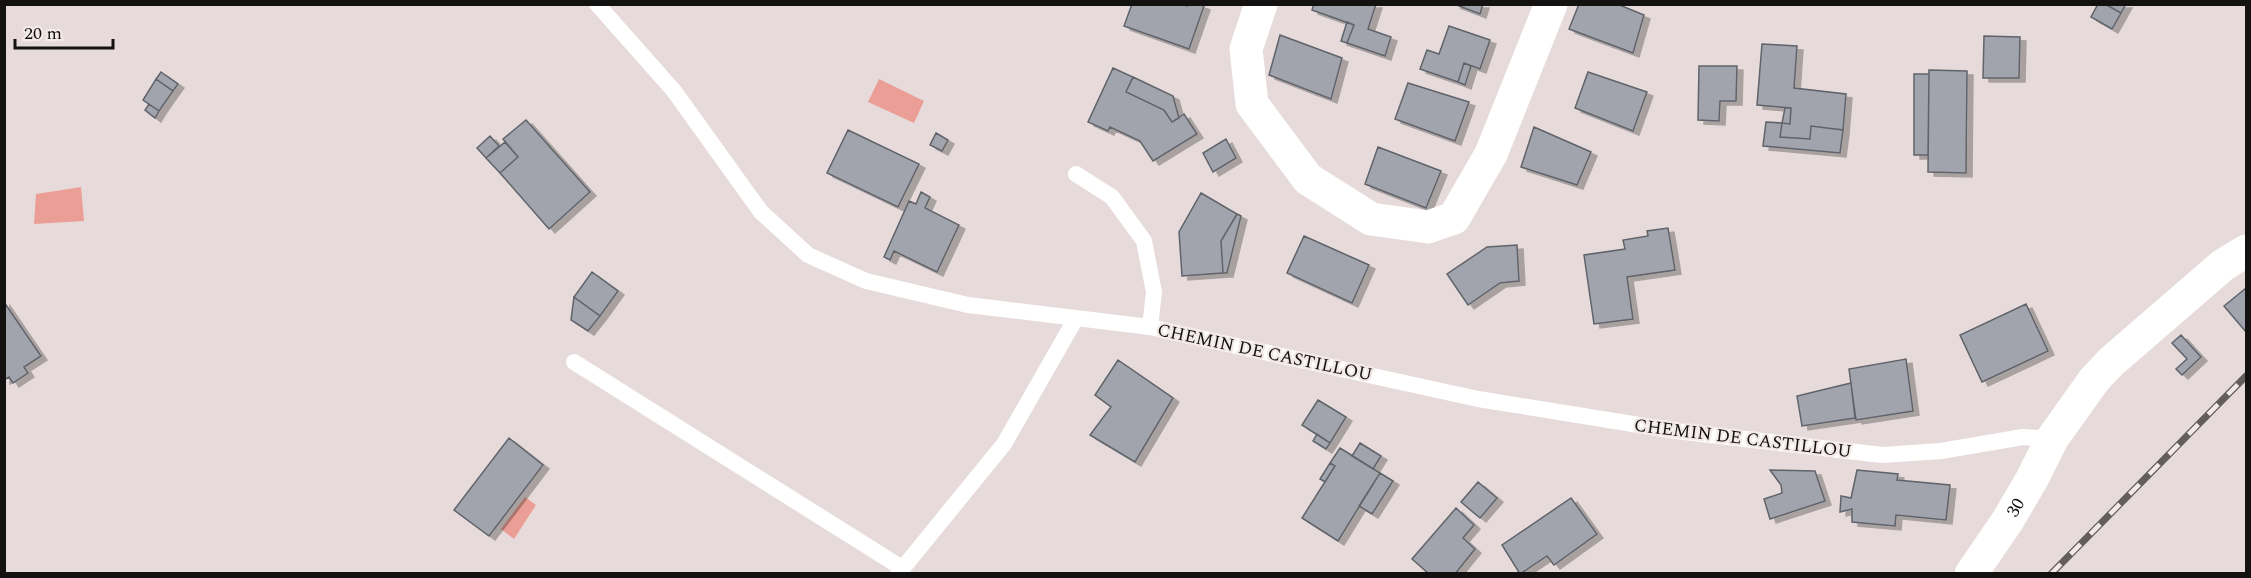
<svg xmlns="http://www.w3.org/2000/svg" width="2251" height="578" font-family="Spectral,serif">
  <style>
    .water { fill: #eb9e95 }
    .building { fill: #a1a4ac; stroke: #60636a; stroke-width: 1.5; filter: url(#shadow) }
    .lines { fill: none; stroke-linecap: round; stroke-linejoin: round }
    .service { stroke: #fff; stroke-width: 16 }
    .minor { stroke: #fff; stroke-width: 33 }
    .rail-casing { stroke: #635d5d; stroke-width: 7 }
    .rail { stroke: #f3e9e7; stroke-width: 4.5; stroke-dasharray: 14; stroke-linecap: butt }
    .labels { text-anchor: middle; stroke-width: 4.5; stroke-linejoin: round; paint-order: stroke }
    .street-label { font-size: 18px; fill: #141111; stroke: #f3e9e7 }
  </style>
  <defs>
    <filter id="shadow"><feDropShadow dx="6" dy="4" stdDeviation="0" flood-color="#0004"/></filter>
  </defs>
  <rect width="100%" height="100%" fill="#e6dbda"/>
  <path class="water" d="M879,79l45,22 -10,22 -46,-21z
    M81,187l3,34 -50,3 2,-30z
    M525,497l11,8 -22,34 -13,-10z"/>
  <path class="building" d="M1132,4h49l6,2v-2h12l5,2 -15,43 -65,-23z
    M1314,4h62l-8,25 23,8 -6,19 -38,-13 7,-18 -42,-15z
    M1454,4h29l-3,10z
    M1579,4h38l27,11 -11,38 -64,-24z
    M2098,4h7l16,9 -9,16 -21,-12z
    M2105,4h21l-5,9z
    M1347,22l7,3 -7,18 -6,-2z
    M1449,26l41,14 -10,29 -16,-6 -6,19 -38,-13 7,-19 12,4z
    M1280,35l62,23 -11,41 -62,-24z
    M1984,36l36,1 -1,41h-36z
    M1762,44l35,2 -3,42 52,6 -3,36 -32,-4 -1,13 -30,-2 2,-14 8,1 1,-16 -34,-3z
    M1464,63l7,3 -6,19 -7,-3z
    M1699,66h38l-1,35h-16l-1,20 -21,-1z
    M1113,68l20,9 -7,15 38,18 8,12 12,-8 13,20 -44,27 -13,-20 -30,-14 -2,4 -20,-9z
    M1929,70l38,1 -1,102 -38,-1z
    M161,72l17,12 -5,7 -17,-12z
    M1588,72l59,20 -14,39 -58,-23z
    M1914,74h15l-1,81h-14z
    M1133,77l40,19 6,22 -7,4 -8,-12 -38,-18z
    M156,79l17,12 -14,20 -16,-11z
    M1408,83l61,19 -14,39 -60,-22z
    M149,104l10,7 -4,7 -10,-8z
    M1785,108h6l-1,16 -8,-1z
    M526,120l64,72 -41,37 -49,-56 18,-16 -15,-18z
    M1766,122l16,1 -2,14 30,2 1,-13 32,4 -3,23 -77,-7z
    M1534,127l57,25 -14,33 -56,-18z
    M848,130l71,34 -21,43 -71,-34z
    M936,133l12,7 -6,11 -12,-6z
    M490,136l9,10 -13,12 -9,-10z
    M1226,139l10,19 -23,14 -10,-19z
    M505,142l13,15 -18,16 -14,-15z
    M1378,147l63,24 -15,37 -61,-24z
    M921,192l9,5 -5,11 34,17 -22,47 -43,-21 -4,9 -6,-3 25,-56 7,3z
    M1201,193l36,21 -16,27 2,32 -41,3 -3,-44z
    M1237,214l4,2 -14,57h-4l-2,-32z
    M1668,228l7,42 -48,7 6,42 -39,5 -10,-69 41,-6 -2,-9 25,-4 -1,-5z
    M1304,236l65,29 -17,38 -65,-30z
    M1517,245l2,36 -19,2 -32,22 -21,-31 40,-27z
    M592,272l26,19 -18,25 -26,-19z
    M2246,288v44l-22,-26z
    M574,297l26,19 -12,15 -17,-11z
    M4,302l37,54 -17,11 4,6 -15,10 -4,-6 -5,3z
    M2026,304l22,47 -66,31 -22,-47z
    M2181,335l20,22 -19,18 -6,-6 11,-10 -15,-16z
    M1906,359l7,52 -57,9 -7,-51z
    M1118,360l55,38 -38,64 -45,-27 21,-28 -16,-12z
    M1851,383l4,35 -53,8 -5,-30z
    M1318,400l28,17 -16,26 -28,-18z
    M1317,434l13,9 -4,6 -13,-8z
    M509,438l34,27 -54,71 -35,-26z
    M1360,443l21,13 -8,13 -21,-13z
    M1340,448l40,25 -42,68 -36,-23 33,-52 -5,-3z
    M1330,463l5,3 -10,16 -5,-3z
    M1770,470l45,1 10,30 -55,18 -6,-20 18,-6 -1,-8z
    M1857,470l41,4 -1,6 53,5 -4,35 -50,-5 -1,11 -43,-4v-13l-12,3 1,-16 10,2z
    M1380,473l13,8 -21,33 -13,-8z
    M1478,482l19,16 -17,20 -19,-16z
    M1571,498l26,36 -43,31 -7,-9 -27,18 -18,-29z
    M1456,508l18,17 -11,13 12,11 -20,25h-26l-17,-15z"/>
  <g class="lines">
    <path class="service" d="M597,4l77,87 87,121 47,43 58,26 102,24 182,22 328,72 198,32 206,24 59,-4 82,-14 29,2
      M1076,174l36,23 32,44 10,51 -4,35
      M574,362l328,206
      M898,574l106,-130 72,-126"/>
    <g class="minor">
      <path d="M1261,4l-15,45 6,55 56,75 63,40 57,8 26,-9 37,-64 60,-150"/>
      <path id="s1" d="M1971,574l37,-54 24,-41 20,-40 42,-59 17,-18 112,-97 23,-14"/>
    </g>
    <defs>
      <path id="rail" d="M2051,574l195,-198"/>
    </defs>
    <use href="#rail" class="rail-casing"/>
    <use href="#rail" class="rail"/>
  </g>
  <g class="labels">
    <g class="street-label">
      <text transform="translate(1265 352) rotate(12)" y="6">CHEMIN DE CASTILLOU</text>
      <text transform="translate(1743 438) rotate(7)" y="6">CHEMIN DE CASTILLOU</text>
      <text dy="6" stroke="none"><textPath href="#s1" startOffset="80">30</textPath></text>
    </g>
  </g>
  <rect width="2251" height="578" fill="none" stroke="#141111" stroke-width="12"/>
  <path d="M15 39v9h98v-9" fill="none" stroke="#141111" stroke-width="3"/>
  <text x="24" y="39" font-size="18" fill="#141111" stroke="#f3e9e7" stroke-width="4.5" paint-order="stroke">20 m</text>
</svg>
